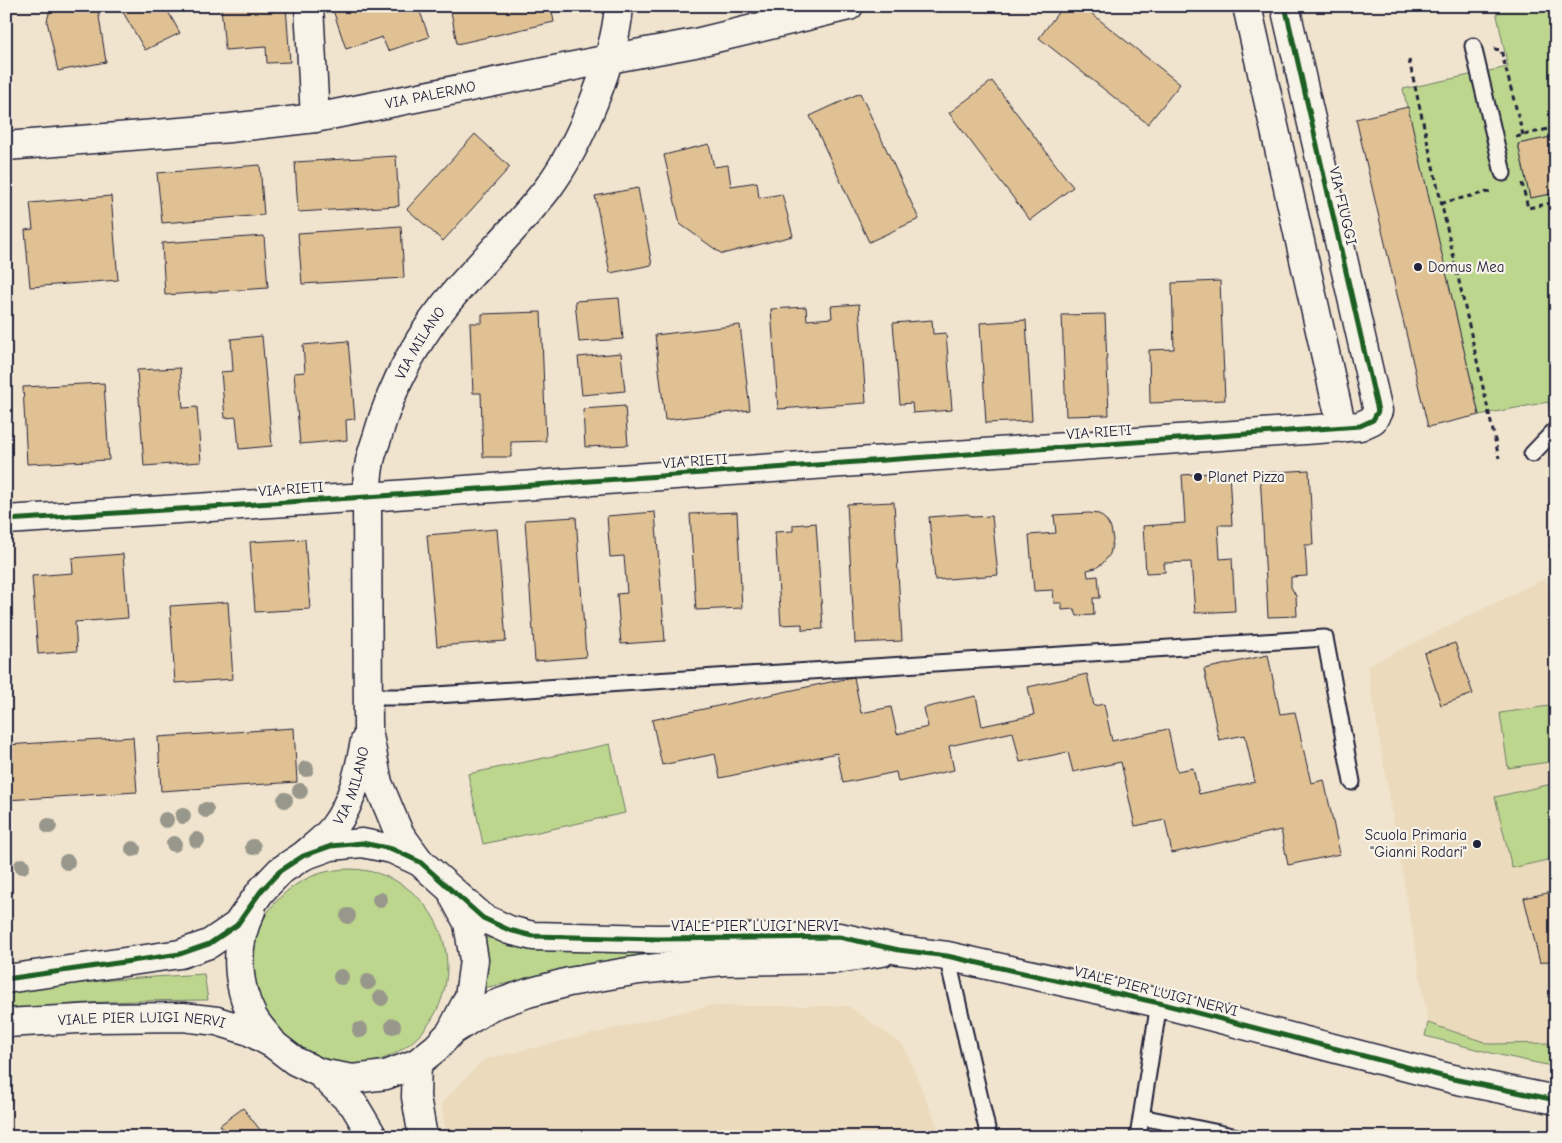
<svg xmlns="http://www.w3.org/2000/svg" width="1562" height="1143" font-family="'Comic Neue',sans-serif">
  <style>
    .built { fill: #ebdabc }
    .green { fill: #bcd68e; stroke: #6f7c64 }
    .building { fill: #dfc193; stroke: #22223b }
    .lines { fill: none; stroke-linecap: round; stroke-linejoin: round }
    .lane-casing { stroke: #22223b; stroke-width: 19 }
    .street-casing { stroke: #22223b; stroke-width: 31 }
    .secondary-casing { stroke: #22223b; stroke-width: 31 }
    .path { stroke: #22223b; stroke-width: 3; stroke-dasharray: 5 4; stroke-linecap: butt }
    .lane { stroke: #f7f3e8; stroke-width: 15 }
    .street { stroke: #f7f3e8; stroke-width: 28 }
    .secondary { stroke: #f7f3e8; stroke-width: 28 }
    .cycleway-casing { stroke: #f7f3e8; stroke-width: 8 }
    .cycleway { stroke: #1b5e20; stroke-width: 5 }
    .tree { fill: #98978b }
    .poi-dot { fill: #22223b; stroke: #f7f3e8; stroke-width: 2 }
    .labels { text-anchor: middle; stroke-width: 4.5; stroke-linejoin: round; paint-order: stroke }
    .street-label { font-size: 15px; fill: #22223b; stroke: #f7f3e8 }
    .poi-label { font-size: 15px; fill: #22223b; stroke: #f7f3e8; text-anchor: start }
  </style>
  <rect width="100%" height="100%" fill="#f0e4ce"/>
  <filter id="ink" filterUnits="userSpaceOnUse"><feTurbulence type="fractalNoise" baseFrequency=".02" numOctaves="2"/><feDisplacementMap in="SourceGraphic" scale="10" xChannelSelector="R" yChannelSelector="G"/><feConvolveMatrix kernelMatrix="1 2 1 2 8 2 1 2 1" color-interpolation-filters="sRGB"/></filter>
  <g filter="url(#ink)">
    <path class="built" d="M1544,579l12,18v446l-66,1 -62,-21 -61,-357z
      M708,1006h140l55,39 39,92h-495l-6,-33 42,-44z"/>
    <path class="green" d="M1495,6h61v130l-38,8 12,54 26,-5v240l-8,-31 -69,13 -76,-326 105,-22z
      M1556,705v56l-48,7 -8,-55z
      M610,744l15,69 -142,31 -15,-70z
      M1556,783v75l-44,10 -17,-71z
      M251 967a98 98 0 1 1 196 0a98 98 0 1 1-196 0Z
      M477,936l29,5 328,2 -178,13 -179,33z
      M204,974l4,26c-67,1 -135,0 -202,13v-19c65,-13 131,-16 198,-20z
      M1428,1023l62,21 66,-1v24l-61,-13 -70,-18z"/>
    <path class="building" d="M51,6h114l15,27 -35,17 -25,-43 -22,3 8,52 -48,9 -11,-50z
      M221,6h65l4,56 -23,1 -1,-16 -41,3z
      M344,6h74l11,31 -41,14 -6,-14 -36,12 -13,-39z
      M450,6h101l3,16 -97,22z
      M1063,6h19l98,78 -32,40 -109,-86z
      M992,81l81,106 -43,33 -81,-107z
      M860,93l59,126 -50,23 -59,-126z
      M1408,107l71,308 -51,12 -72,-308z
      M475,134l35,33 -67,74 -36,-32z
      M1556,136v57l-26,5 -12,-54z
      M709,144l5,23 14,-2 3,21 26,-4 2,16 23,-4 11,42 -71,18 -42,-30 -16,-69z
      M396,156l3,50 -101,6 -3,-50z
      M260,165l4,50 -102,8 -5,-50z
      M638,188l14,77 -42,8 -15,-77z
      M111,196l7,84 -88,7 -5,-57 8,-1 -3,-26z
      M401,226l3,52 -102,6 -4,-51z
      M264,236l4,52 -103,7 -3,-52z
      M1220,281l5,119 -75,3 -1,-53 25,-1 -2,-66z
      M619,298l4,41 -44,3 -4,-41z
      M859,304l7,99 -88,6 -7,-100 35,-2 1,13 25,-2 -1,-12z
      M541,312l5,129 -35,1v15h-28l-2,-64h-8l-3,-70h12v-9z
      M1105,314l4,101 -43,1 -4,-101z
      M932,320l1,14 13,-1 6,77 -39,3 -1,-10 -12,1 -7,-81z
      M1026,320l6,101 -46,2 -6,-100z
      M740,325l10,85 -85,10 -10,-85z
      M262,336l10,110 -33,3 -3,-32 -11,1 -4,-46 12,-1 -2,-32z
      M348,341l7,78 -9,1 1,20 -47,4 -6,-71 11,-1 -2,-27z
      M621,353l4,38 -43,4 -4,-38z
      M180,368l3,40 14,-1 4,55 -57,4 -7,-96z
      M104,383l5,77 -82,4 -4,-77z
      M625,406l3,39 -43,2 -2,-38z
      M1309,470l4,75h-8l2,31 -16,1v10l5,9 1,20 -29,1 -8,-144z
      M1229,472l3,53h-14l2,34 12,-1 3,53 -40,2 -4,-51 -27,1 1,9 -19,1 -3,-47 42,-3 -3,-48z
      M894,502l8,139 -47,2 -8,-139z
      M655,512l10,129 -44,3 -4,-50 10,-1 -3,-37 -14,1 -3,-41z
      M737,512l5,96 -46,2 -6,-96z
      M1089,513l10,1 7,6 5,8 2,12 -3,14 -7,9 -7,5 -9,2 1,7 10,-1 2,22h-7l1,17 -17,1 -3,-7 -12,1v-7h-8l-1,-13 -19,1 -5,-56 27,-2 -2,-18z
      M968,514l5,3 19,-1 6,59 -63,5 -6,-63z
      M576,517l10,140 -51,4 -10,-141z
      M816,523l7,106 -21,1v-6l-21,1 -6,-93 18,-1v-6z
      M497,529l9,112 -69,5 -10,-111z
      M305,539l5,70 -55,3 -5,-70z
      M123,554l5,64 -53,4 2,29 -39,3 -6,-78 41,-3 -1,-15z
      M228,602l5,77 -58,4 -5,-77z
      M1455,643l18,51 -32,11 -17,-52z
      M1268,655l12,59 15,-2 16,71 13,-3 16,74 -52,11 -7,-35 -109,23 -7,-33 -30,6 -14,-64 -48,10 -5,-20 -48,10 -7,-30 -64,14 5,24 -56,12 -2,-10 -53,11 -6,-30 -117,25 -5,-24 -53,11 -10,-45 202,-43 7,36 30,-6 6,27 31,-7 -4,-19 52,-12 6,30 52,-11 -6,-28 59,-13 7,32 10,-2 8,37 56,-12 9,42 16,-3 6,26 56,-12 -10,-47 -26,5 -15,-71z
      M294,728l3,54 -136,9 -3,-54z
      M133,737l4,55 -131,8v-55z
      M1556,891v68l-16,4 -16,-65z
      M243,1108l18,23 -8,6h-36l8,-6 -5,-6z"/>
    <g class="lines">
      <defs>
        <path id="lane" d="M1473,46l30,127
          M1532,454l24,-25
          M368,697h37l920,-59 27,144
          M947,956l42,181
          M1141,1117l97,20
          M1138,1137l21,-134"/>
        <g id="street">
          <path d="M309,6l6,112"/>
          <path d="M1247,6l95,422"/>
          <path id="s1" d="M6,146l224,-18 85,-10 294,-59 86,-16 154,-37"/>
          <path d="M6,520l361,-23 993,-71 13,-6 5,-9 -93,-405"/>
          <path id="s2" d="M303,856c10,-9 23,-18 31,-29 19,-25 25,-56 31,-86"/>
          <path id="s3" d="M420,862l-21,-29 -21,-50 -10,-53 -1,-233c0,-10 0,-20 2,-30 1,-10 5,-20 8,-29 15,-55 44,-108 83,-151 29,-33 61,-64 88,-99 32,-43 67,-128 71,-182"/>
        </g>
        <g id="secondary">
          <path d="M251,911c-17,32 -15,74 2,106 5,9 13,17 19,25"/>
          <path d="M6,979l174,-25 29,-10 28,-19 24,-34 19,-20 23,-15 28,-10 31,-3 30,6 28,13 63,56 26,12 24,6 124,3 182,-2 60,13 48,6 212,47 294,76 103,21"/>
          <path id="s4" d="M6,1023l91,-5 86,-1 34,4 32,10 24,13 22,17 25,12 33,6 33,-4 31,-12 19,-15 16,-17 39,-25 37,-13 41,-11 70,-12 84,-9 114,-2 45,-7"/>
          <path d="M452,1030l17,-33 5,-37 -6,-37 -14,-26"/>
          <path d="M417,1063l-1,34 7,40"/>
          <path d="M320,1073l34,32 19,32"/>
        </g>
      </defs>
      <use href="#lane" class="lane-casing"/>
      <use href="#street" class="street-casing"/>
      <use href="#secondary" class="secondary-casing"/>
      <path class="path" d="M1494,49l7,1 22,85
        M1409,60l90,398
        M1516,137l40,-10
        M1522,183l6,25 28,-6
        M1441,203l51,-12
        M1556,541l-7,2 7,11"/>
      <use href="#lane" class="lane"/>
      <use href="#street" class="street"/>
      <use href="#secondary" class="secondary"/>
      <defs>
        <path id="cycleway" d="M6,520l361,-23 993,-71 13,-6 5,-9 -93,-405
          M6,979l174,-25 29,-10 28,-19 24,-34 19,-20 23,-15 28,-10 31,-3 30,6 28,13 63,56 26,12 24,6 124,3 182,-2 60,13 48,6 212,47 294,76 103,21"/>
      </defs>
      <use href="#cycleway" class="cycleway-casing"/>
      <use href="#cycleway" class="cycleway"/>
    </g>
    <g class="tree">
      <circle cx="306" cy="769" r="8"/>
      <circle cx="300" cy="791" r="8"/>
      <circle cx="285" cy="800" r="8"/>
      <circle cx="206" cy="810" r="8"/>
      <circle cx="183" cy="816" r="8"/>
      <circle cx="166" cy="820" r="8"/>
      <circle cx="49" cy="826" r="8"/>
      <circle cx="197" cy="840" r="8"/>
      <circle cx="174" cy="844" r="8"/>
      <circle cx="253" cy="847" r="8"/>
      <circle cx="133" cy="849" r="8"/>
      <circle cx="67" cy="862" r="8"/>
      <circle cx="22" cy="866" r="8"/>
      <circle cx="380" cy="900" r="8"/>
      <circle cx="348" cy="916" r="8"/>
      <circle cx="341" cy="977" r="8"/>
      <circle cx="368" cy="982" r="8"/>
      <circle cx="381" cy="998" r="8"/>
      <circle cx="393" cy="1026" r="8"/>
      <circle cx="360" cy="1030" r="8"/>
    </g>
  </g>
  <g class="poi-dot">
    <circle cx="1418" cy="267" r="5"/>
    <circle cx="1198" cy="477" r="5"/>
    <circle cx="1477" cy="844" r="5"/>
  </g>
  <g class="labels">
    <g class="street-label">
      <text dy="5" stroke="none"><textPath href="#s1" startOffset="428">VIA PALERMO</textPath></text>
      <text transform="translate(1343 206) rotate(77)" y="5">VIA FIUGGI</text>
      <text dy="5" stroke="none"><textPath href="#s3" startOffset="542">VIA MILANO</textPath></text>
      <text transform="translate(1099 432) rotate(-4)" y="5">VIA RIETI</text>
      <text transform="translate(695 461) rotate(-4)" y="5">VIA RIETI</text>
      <text transform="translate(291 489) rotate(-4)" y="5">VIA RIETI</text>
      <text dy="5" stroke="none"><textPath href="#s2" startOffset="88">VIA MILANO</textPath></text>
      <text x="755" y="931">VIALE PIER LUIGI NERVI</text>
      <text transform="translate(1156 991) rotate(14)" y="5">VIALE PIER LUIGI NERVI</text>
      <text dy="5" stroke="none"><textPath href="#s4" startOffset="136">VIALE PIER LUIGI NERVI</textPath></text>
    </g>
    <g class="poi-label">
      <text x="1428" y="272">Domus Mea</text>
      <text x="1208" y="482">Planet Pizza</text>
      <text x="1467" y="840" text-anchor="end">Scuola Primaria<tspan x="1467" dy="17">"Gianni Rodari"</tspan></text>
    </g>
  </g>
  <rect width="1562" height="1143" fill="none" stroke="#f7f3e8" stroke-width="25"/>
  <rect x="12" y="12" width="1537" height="1118" fill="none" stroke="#22223b" stroke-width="2" filter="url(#ink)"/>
</svg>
